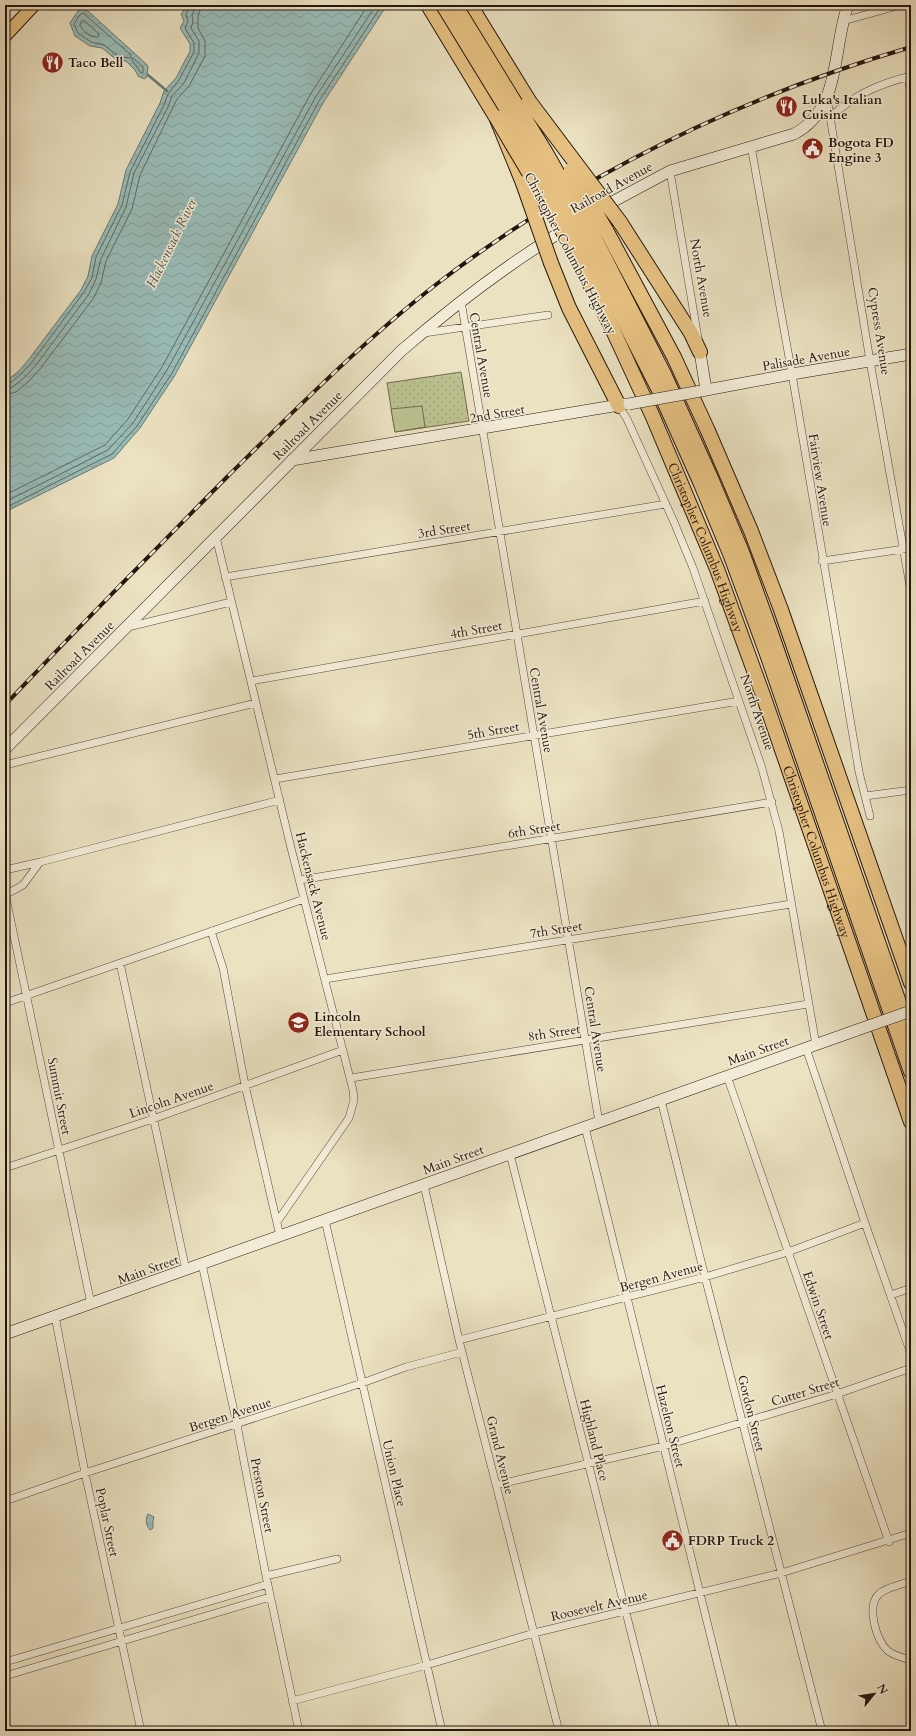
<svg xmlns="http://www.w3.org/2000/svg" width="916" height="1736" font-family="Cardo,serif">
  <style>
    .park { fill: url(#park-dots); stroke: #706c4e }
    .garden { fill: #bcc290; stroke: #706c4e }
    .water { fill: url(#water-waves); stroke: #6b7a74 }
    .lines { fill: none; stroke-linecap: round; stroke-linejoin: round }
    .shore { stroke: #5f6963; stroke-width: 1 }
    .stream { stroke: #6b7a74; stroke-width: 2.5 }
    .street-casing { stroke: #56483a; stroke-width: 8 }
    .secondary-casing { stroke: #25150d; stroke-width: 12 }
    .primary-casing { stroke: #25150d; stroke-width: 14 }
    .highway-casing { stroke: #25150d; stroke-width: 16 }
    .street { stroke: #f2ecd7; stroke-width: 7 }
    .secondary { stroke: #f2ecd7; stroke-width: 11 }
    .primary { stroke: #e6c181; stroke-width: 12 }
    .highway { stroke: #e6c181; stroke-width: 14 }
    .rail-casing { stroke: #25150d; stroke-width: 4 }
    .rail { stroke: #f2ecd7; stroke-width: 2.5; stroke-dasharray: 8; stroke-linecap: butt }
    .secondary-bridge-casing { stroke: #25150d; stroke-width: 12; stroke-linecap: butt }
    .highway-bridge-casing { stroke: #25150d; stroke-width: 16; stroke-linecap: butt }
    .secondary-bridge { stroke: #f2ecd7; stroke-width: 11 }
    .highway-bridge { stroke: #e6c181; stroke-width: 14 }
    .labels { text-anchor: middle; stroke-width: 3; stroke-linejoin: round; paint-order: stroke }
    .poi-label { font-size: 13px; font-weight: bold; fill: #25150d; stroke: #f2ecd7; text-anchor: start }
    .street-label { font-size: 13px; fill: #25150d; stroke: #f2ecd7 }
    .water-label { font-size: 14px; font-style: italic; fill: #4e5049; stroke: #f2ecd7 }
  </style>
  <defs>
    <pattern id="park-dots" width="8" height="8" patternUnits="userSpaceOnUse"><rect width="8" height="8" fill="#bcc290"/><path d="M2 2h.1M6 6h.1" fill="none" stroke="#a1a67b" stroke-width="1.8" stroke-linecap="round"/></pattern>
    <pattern id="water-waves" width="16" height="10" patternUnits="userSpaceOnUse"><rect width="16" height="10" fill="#99bdb9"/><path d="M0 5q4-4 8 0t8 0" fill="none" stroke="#84a29e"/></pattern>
  </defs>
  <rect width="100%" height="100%" fill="#ebe2c2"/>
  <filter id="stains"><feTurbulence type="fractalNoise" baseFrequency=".005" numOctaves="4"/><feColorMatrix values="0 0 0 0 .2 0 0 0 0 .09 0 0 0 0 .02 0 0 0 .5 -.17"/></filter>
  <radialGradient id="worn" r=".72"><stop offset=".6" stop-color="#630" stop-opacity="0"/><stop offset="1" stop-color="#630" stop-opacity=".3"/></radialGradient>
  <path class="park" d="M461,372l8,49 -74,11 -8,-49z"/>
  <path class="garden" d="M422,406l3,21 -30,5 -4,-23z"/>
  <path class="water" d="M188,5h199l-64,98 -148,272 -35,53 -26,30 -109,54v-130l14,-11 10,-12 52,-69 7,-14 4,-20 26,-52 8,-34 34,-67 4,-12 12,-13 14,-27v-7l-10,-16 4,-7 -3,-7z
    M82,9l7,3 54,49 5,5 -1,11 -3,2 -6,-3 -3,-6 -9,-9h-8l-16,-13 -12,-2 -15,-10 -5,-13 8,-12z
    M148,1514l6,3 -1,4v7l-3,2c-4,-4 -5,-11 -2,-16z"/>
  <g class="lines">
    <path class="shore" d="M83,13l48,42v3l-12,-1 -15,-12 -13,-3 -13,-9 -4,-9 5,-8z
      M82,21h3l14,13 -1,3c-6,1 -16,-6 -18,-12z
      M133,58l10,9v6h-2l-9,-13z
      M5,384h4l12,-10 11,-12 52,-70 8,-14 4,-21 26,-52 8,-33 34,-67 4,-11 11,-14 15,-28v-9l-9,-15 3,-7 -2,-7 5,-9
      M5,389l6,-1 13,-10 12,-13 53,-71 7,-15 5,-20 25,-52 8,-34 34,-66 4,-11 12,-13 15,-30v-12l-8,-13 2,-6 -1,-7 4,-10
      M5,395l11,-3 13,-11 11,-12 53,-70 8,-16 5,-22 26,-52 8,-34 37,-76 12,-13 16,-30v-15l-7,-13v-12l4,-11
      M5,495l100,-50 23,-26 34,-52 148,-272 58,-90
      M5,502l103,-52 25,-27 34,-53 148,-272 61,-93
      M5,508l107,-54 25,-28 35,-53 147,-272 63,-96"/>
    <path class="stream" d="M148,75l19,16"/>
    <defs>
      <path id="street" d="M843,21l58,-16
        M908,77l3,17
        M827,98l43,263 41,231
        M831,117c22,-22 50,-34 80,-41
        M751,146l41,228 67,398 11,44
        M670,171l28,167
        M461,301l138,821
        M424,333l124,-18
        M619,406l8,13 47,103 19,46 68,197 18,66 37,214
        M216,537l75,311 62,242 1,10 -5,18 -72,104
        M822,561l89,-13
        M225,577l441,-73
        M128,627l103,-25
        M251,681l454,-80
        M5,765l251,-62
        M275,779l464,-78
        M865,796l46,-6
        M5,870l35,-8
        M300,880l472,-78
        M5,893l86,411
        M5,895l18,-10 17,-23 240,-62
        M211,931l12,37 22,117 35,151
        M120,963l66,307
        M325,979l466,-75
        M5,1003l299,-104
        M806,1048l59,175 46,131
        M727,1076l162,466
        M351,1078l457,-74
        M661,1100l44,177 117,454
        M585,1127l149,604
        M510,1154l146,577
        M5,1168l148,-49 190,-69
        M424,1185l35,155 100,391
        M325,1220l117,511
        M202,1264l35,161 29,151 33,155
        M891,1295l20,-7
        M55,1316l30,157 56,258
        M459,1340l246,-63 83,-25 77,-29
        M496,1485l168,-39 173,-52 74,-26
        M5,1501l80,-28 277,-90 44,-16 56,-15
        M266,1576l71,-17
        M911,1581c-10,4 -24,6 -32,13 -13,12 -3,46 9,57 7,5 15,7 23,9
        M5,1662l263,-78
        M5,1676l265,-79
        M292,1701l135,-36 107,-32 247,-60 130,-40"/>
      <path id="secondary" d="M601,208l69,-37 124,-37c48,-25 38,-85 54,-129
        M700,352l6,38
        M701,391l91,-17 119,-20
        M292,460l333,-56
        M5,749l396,-398c53,-46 108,-88 168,-124
        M5,1334l852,-304"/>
      <path id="primary" d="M5,36l29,-31"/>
      <g id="highway">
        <path d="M428,5l68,112 27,66"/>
        <path d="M470,5l59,96"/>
        <path d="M620,222l71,111 9,19"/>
        <path d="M606,230l68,127 34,74 43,100 29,76 131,376"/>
        <path d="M594,237l71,139 45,100 32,76 28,78 141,407"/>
        <path d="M584,243l74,145 43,96 30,72 36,98 144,418"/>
        <path id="s1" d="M573,250l38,76 42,91 64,152 47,129 147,424"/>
        <path d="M551,263l18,45 50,98"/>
      </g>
    </defs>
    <use href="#street" class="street-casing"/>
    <use href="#secondary" class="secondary-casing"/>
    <use href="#primary" class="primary-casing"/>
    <use href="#highway" class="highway-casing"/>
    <use href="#street" class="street"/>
    <use href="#secondary" class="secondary"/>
    <use href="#primary" class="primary"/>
    <use href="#highway" class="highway"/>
    <defs>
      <path id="rail" d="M5,705c73,-78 148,-153 223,-229 68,-67 135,-135 210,-193 141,-108 303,-186 473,-236"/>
    </defs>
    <use href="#rail" class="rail-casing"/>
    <use href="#rail" class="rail"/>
    <defs>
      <path id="secondary-bridge" d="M629,404l72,-13
        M857,1030l54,-19"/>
      <path id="highway-bridge" d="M443,5l88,144 53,94
        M455,5l91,148 48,84
        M529,101l91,121
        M496,117l55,93 22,40
        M571,170l35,60
        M523,183l28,80"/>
    </defs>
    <use href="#secondary-bridge" class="secondary-bridge-casing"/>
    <use href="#highway-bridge" class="highway-bridge-casing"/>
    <use href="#secondary-bridge" class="secondary-bridge"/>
    <use href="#highway-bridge" class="highway-bridge"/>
  </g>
  <defs>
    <symbol id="restaurant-disc" viewBox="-11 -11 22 22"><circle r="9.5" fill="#8f2418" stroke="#f2ecd7"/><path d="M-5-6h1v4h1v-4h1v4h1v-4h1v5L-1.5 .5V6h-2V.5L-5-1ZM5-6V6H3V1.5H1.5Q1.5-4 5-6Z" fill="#fff"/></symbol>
    <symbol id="civic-disc" viewBox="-11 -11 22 22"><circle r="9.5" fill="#8f2418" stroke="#f2ecd7"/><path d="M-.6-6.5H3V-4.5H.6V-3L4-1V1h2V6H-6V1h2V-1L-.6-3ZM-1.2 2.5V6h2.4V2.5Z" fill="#fff"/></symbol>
    <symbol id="school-disc" viewBox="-11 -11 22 22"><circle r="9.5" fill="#8f2418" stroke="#f2ecd7"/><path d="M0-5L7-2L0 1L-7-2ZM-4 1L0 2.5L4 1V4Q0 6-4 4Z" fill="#fff"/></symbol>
  </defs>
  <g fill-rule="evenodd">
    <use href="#restaurant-disc" x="40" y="50" width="25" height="25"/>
    <use href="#restaurant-disc" x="774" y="94" width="25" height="25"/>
    <use href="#civic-disc" x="800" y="136" width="25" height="25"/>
    <use href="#school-disc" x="286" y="1010" width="25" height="25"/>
    <use href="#civic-disc" x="660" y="1528" width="25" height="25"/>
  </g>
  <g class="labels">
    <g class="poi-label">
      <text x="68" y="67">Taco Bell</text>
      <text x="802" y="104">Luka's Italian<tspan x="802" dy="15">Cuisine</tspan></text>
      <text x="828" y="147">Bogota FD<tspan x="828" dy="15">Engine 3</tspan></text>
      <text x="314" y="1021">Lincoln<tspan x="314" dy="15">Elementary School</tspan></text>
      <text x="688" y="1545">FDRP Truck 2</text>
    </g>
    <g class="street-label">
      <text transform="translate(611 187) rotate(-29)" y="5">Railroad Avenue</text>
      <text transform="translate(571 253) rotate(62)" y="5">Christopher Columbus Highway</text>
      <text transform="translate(702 278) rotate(80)" y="5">North Avenue</text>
      <text transform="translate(880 331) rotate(81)" y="5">Cypress Avenue</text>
      <text transform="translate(482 355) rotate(80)" y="5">Central Avenue</text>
      <text transform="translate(806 358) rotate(-10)" y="5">Palisade Avenue</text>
      <text transform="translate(497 413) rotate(-10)" y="5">2nd Street</text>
      <text transform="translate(307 425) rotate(-45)" y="5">Railroad Avenue</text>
      <text transform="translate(821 480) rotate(81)" y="5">Fairview Avenue</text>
      <text transform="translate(444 529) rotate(-9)" y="5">3rd Street</text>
      <text dy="5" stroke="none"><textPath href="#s1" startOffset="326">Christopher Columbus Highway</textPath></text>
      <text transform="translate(476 629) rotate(-10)" y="5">4th Street</text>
      <text transform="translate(79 655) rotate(-45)" y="5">Railroad Avenue</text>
      <text transform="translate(542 710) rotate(80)" y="5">Central Avenue</text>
      <text transform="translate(758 712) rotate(71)" y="5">North Avenue</text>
      <text transform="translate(493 730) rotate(-10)" y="5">5th Street</text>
      <text transform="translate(534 829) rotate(-9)" y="5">6th Street</text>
      <text dy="5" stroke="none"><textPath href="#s1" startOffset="650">Christopher Columbus Highway</textPath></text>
      <text transform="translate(314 886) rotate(76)" y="5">Hackensack Avenue</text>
      <text transform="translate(556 929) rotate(-9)" y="5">7th Street</text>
      <text transform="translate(596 1029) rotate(81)" y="5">Central Avenue</text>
      <text transform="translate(554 1032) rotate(-9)" y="5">8th Street</text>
      <text transform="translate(758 1050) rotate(-20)" y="5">Main Street</text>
      <text transform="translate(60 1096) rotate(79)" y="5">Summit Street</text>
      <text transform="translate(171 1099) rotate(-19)" y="5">Lincoln Avenue</text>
      <text transform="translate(453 1159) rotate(-20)" y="5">Main Street</text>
      <text transform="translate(148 1269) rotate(-20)" y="5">Main Street</text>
      <text transform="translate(661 1276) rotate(-15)" y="5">Bergen Avenue</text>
      <text transform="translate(819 1305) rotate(71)" y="5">Edwin Street</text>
      <text transform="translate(805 1391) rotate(-17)" y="5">Cutter Street</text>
      <text transform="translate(752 1413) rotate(76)" y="5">Gordon Street</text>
      <text transform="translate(230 1414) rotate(-18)" y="5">Bergen Avenue</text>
      <text transform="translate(671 1426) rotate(76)" y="5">Hazelton Street</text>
      <text transform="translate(595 1440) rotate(76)" y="5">Highland Place</text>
      <text transform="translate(501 1455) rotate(76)" y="5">Grand Avenue</text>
      <text transform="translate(395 1473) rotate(77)" y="5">Union Place</text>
      <text transform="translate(263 1495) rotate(79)" y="5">Preston Street</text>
      <text transform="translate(108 1522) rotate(78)" y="5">Poplar Street</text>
      <text transform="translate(599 1605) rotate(-13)" y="5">Roosevelt Avenue</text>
    </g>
    <g class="water-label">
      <text transform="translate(171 243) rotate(-64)" y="5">Hackensack River</text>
    </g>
  </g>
  <rect width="916" height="1736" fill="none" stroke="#ebe2c2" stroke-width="20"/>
  <rect x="6" y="6" width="904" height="1724" fill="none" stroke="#25150d" stroke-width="2"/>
  <rect x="10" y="10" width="896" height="1716" fill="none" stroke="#25150d"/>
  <g transform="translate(874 1694) rotate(60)" stroke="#f2ecd7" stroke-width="3" paint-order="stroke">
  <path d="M0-3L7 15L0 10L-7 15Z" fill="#25150d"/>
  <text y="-6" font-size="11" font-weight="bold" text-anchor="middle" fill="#25150d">N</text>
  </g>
  <rect width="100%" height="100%" filter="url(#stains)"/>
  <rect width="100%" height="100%" fill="url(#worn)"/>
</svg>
